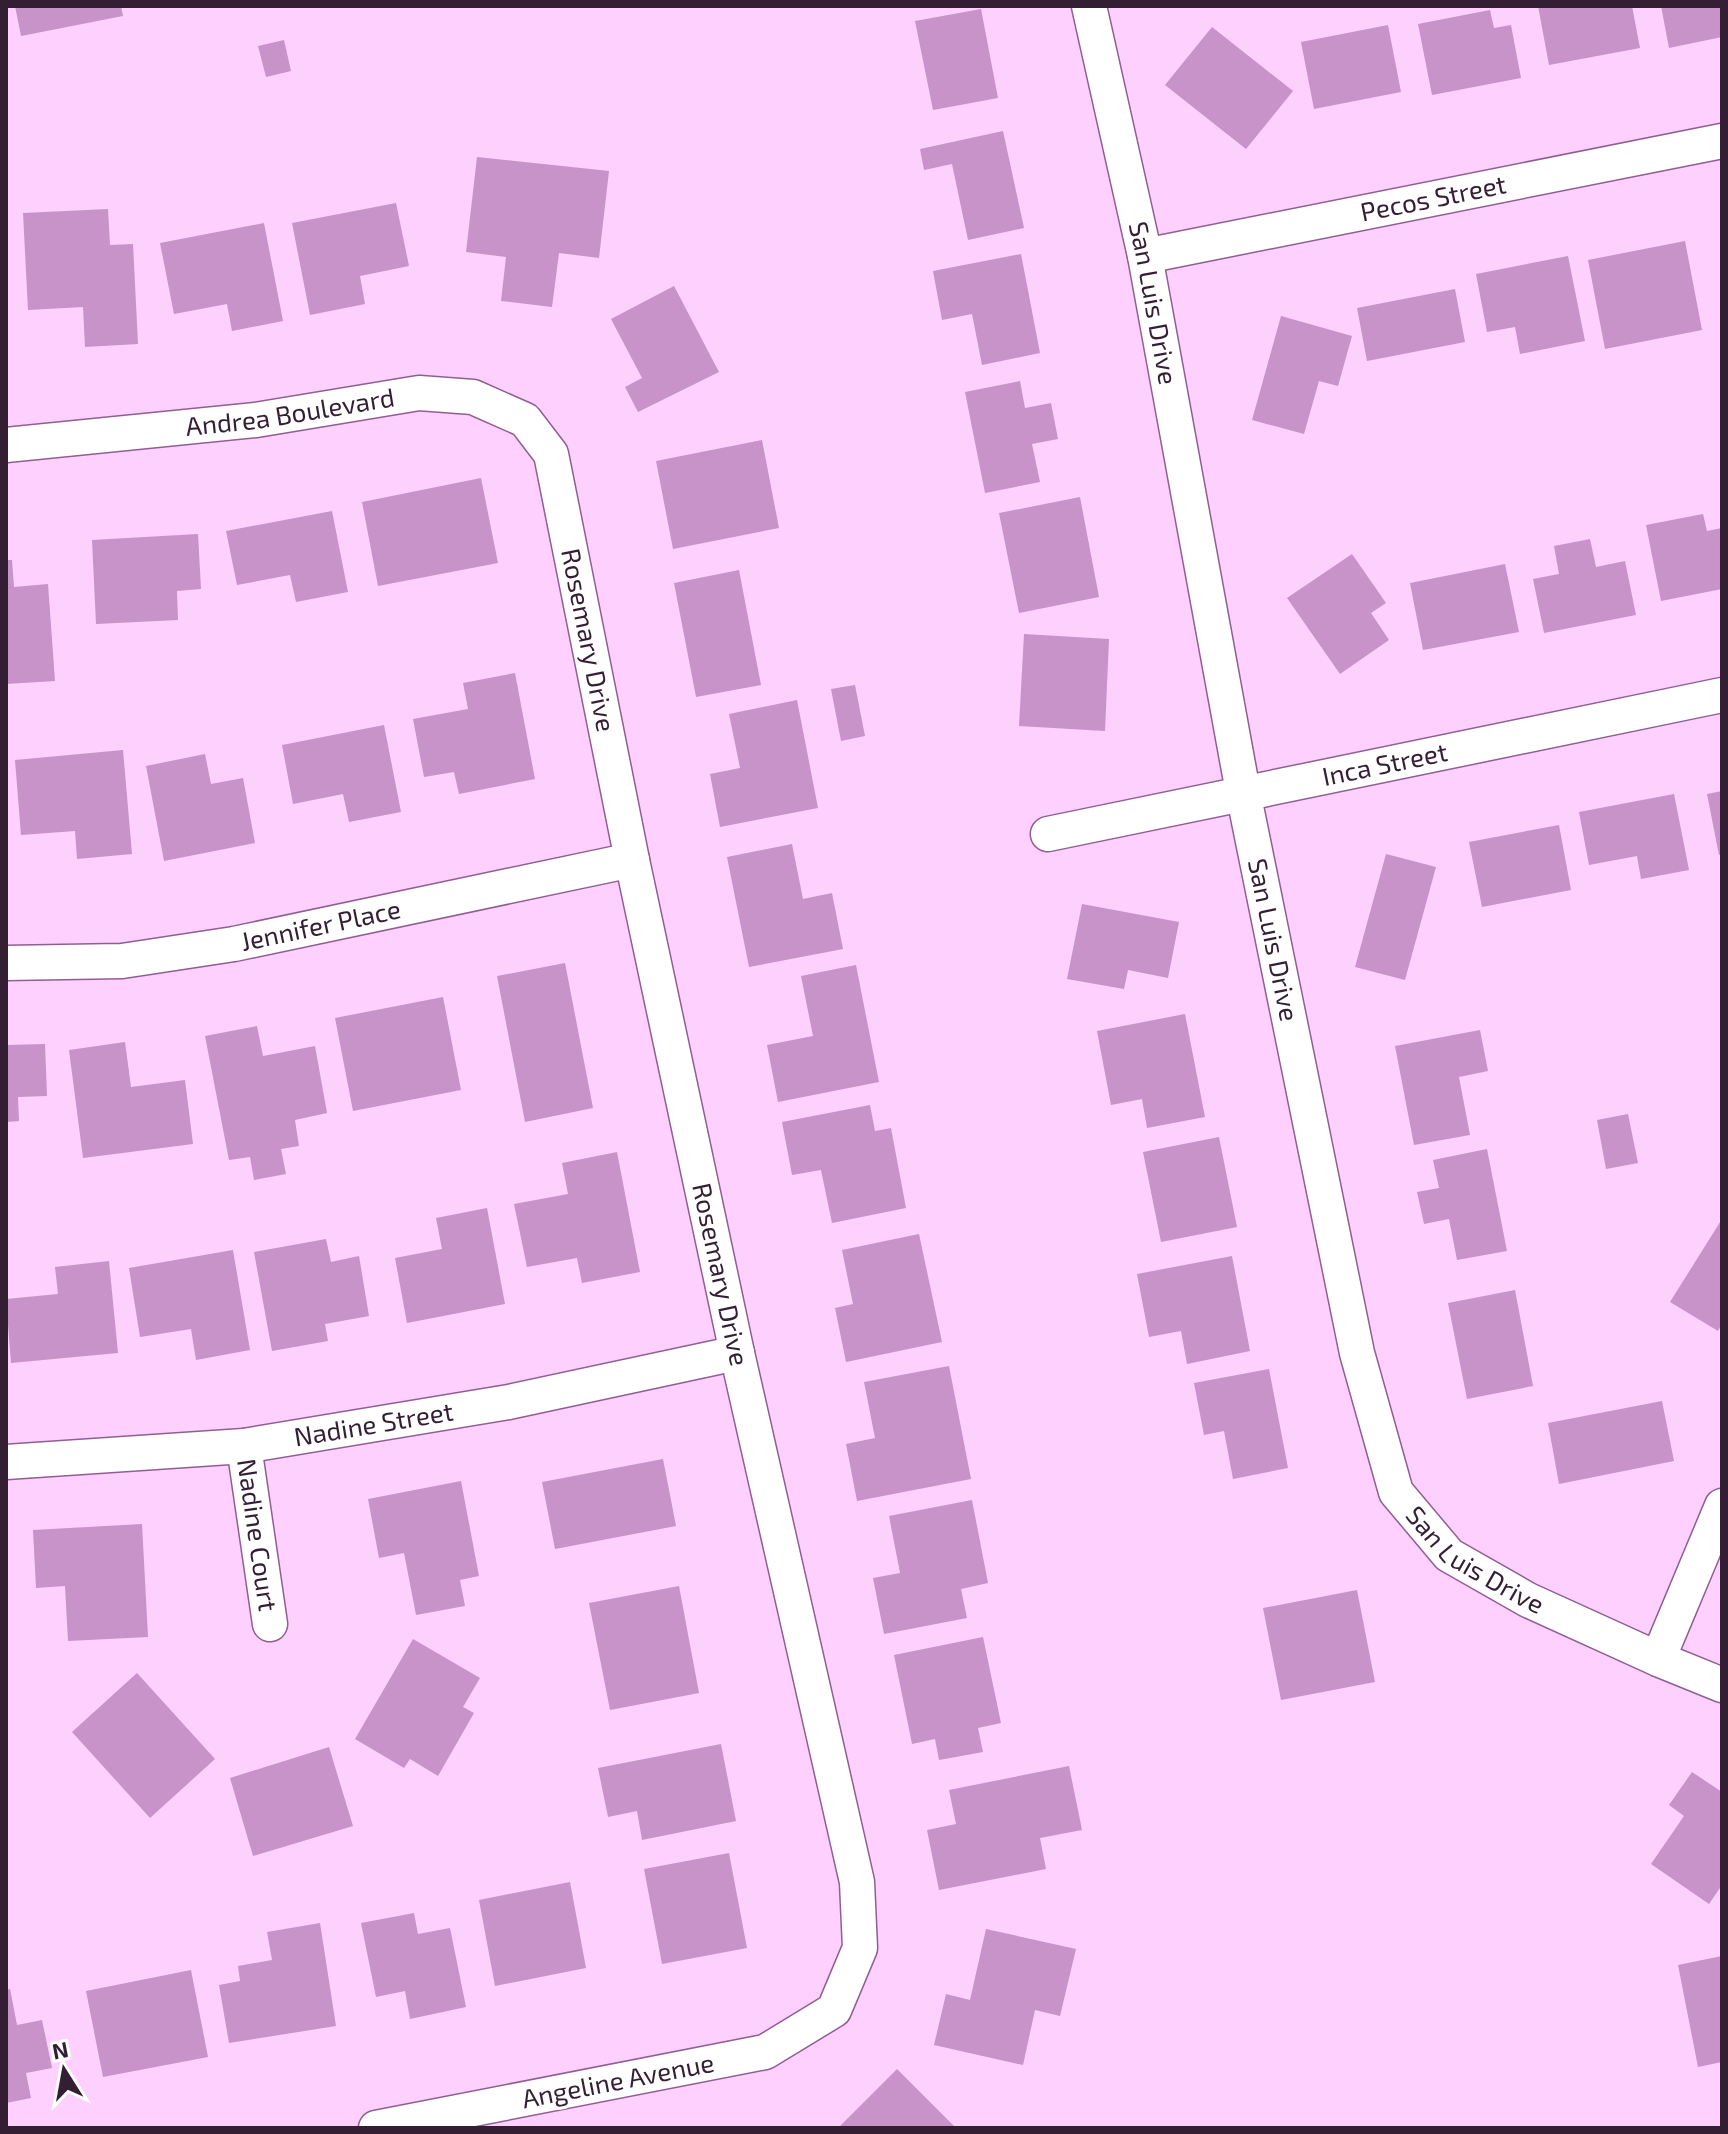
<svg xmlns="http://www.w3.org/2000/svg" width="1728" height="2134" font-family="'Exo 2',sans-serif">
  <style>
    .building { fill: #c793c9 }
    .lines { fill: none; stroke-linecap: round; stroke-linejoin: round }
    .minor-casing { stroke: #905f92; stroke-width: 37 }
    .minor { stroke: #fff; stroke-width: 34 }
    .labels { text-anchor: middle; stroke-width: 6; stroke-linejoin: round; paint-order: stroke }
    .street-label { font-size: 26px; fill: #331e34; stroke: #fff }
  </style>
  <rect width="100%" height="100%" fill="#fdd0fe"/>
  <path class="building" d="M15,6h106l2,10 -102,20z
    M1538,6h94l8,42 -91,17z
    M1661,6h61v31l-53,11z
    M981,9l17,89 -65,12 -18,-89z
    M1490,10l4,18 17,-3 10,53 -89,17 -14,-71z
    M1388,25l13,67 -87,17 -13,-67z
    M1212,27l81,64 -47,58 -81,-64z
    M284,40l7,31 -25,6 -8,-31z
    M1003,131l21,97 -56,12 -16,-76 -28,6 -4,-21z
    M477,157l132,14 -10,87 -40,-5 -7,54 -51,-6 5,-44 -40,-5z
    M396,203l13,63 -49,10 5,28 -55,11 -18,-92z
    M108,209l2,36 23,-1 5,100 -53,3 -2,-40 -55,3 -5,-97z
    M264,223l19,98 -51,10 -5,-27 -53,10 -14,-71z
    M1685,241l17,89 -97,19 -17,-89z
    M1021,254l19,99 -58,12 -10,-51 -30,6 -9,-49z
    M1568,256l17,85 -65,13 -5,-27 -28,5 -11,-58z
    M674,286l45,86 -81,40 -13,-25 17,-9 -31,-59z
    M1455,289l10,53 -98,19 -10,-53z
    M1281,316l71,20 -14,50 -19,-5 -15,53 -52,-14z
    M1020,381l5,27 26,-5 7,36 -26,5 8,38 -55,11 -20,-101z
    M762,440l17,88 -106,21 -17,-88z
    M481,478l17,85 -120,23 -16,-84z
    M1080,497l19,100 -80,16 -20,-100z
    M332,511l16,81 -52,10 -6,-27 -53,10 -11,-54z
    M1703,514l4,17 15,-3v61l-61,12 -15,-76z
    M198,534l3,55 -24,2 1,29 -82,4 -4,-84z
    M1590,539l6,28 29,-6 11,54 -92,18 -11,-54 26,-5 -5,-28z
    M1352,554l34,49 -15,10 18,27 -49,34 -53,-76z
    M6,560h6l2,27 34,-3 7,97 -49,3z
    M1505,564l14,68 -96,18 -13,-67z
    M739,570l22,115 -65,12 -22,-114z
    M1024,634l85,5 -4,92 -86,-5z
    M515,673l20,106 -76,15 -5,-22 -30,5 -11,-58 55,-10 -5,-26z
    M855,685l10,51 -24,5 -10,-52z
    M797,700l21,108 -98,19 -10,-53 30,-6 -11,-54z
    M384,725l17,87 -52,10 -6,-28 -50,10 -11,-59z
    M123,750l9,104 -55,5 -2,-28 -54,4 -6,-75z
    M205,754l6,30 32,-6 12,65 -91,18 -18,-95z
    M1722,791v63l-3,1 -12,-61z
    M1674,794l15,76 -48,9 -4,-23 -48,9 -10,-53z
    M1559,825l12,65 -89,17 -13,-65z
    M792,844l11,55 29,-6 11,56 -94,18 -22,-110z
    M1386,854l50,13 -31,113 -50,-13z
    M1082,904l97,18 -11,56 -40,-8 -4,19 -57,-10z
    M565,963l28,145 -68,14 -28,-146z
    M856,965l23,117 -101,20 -11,-57 46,-9 -12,-60z
    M443,997l18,93 -108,21 -18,-93z
    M1185,1014l20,103 -58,11 -5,-29 -31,6 -14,-74z
    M257,1026l6,30 52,-10 12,67 -32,7 4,26 -18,3 5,25 -32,6 -4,-23 -21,3 -24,-124z
    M1480,1030l8,41 -29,6 11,58 -56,10 -19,-99z
    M125,1042l6,45 54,-7 8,64 -110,14 -14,-108z
    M45,1044l2,52 -29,1 1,24 -13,1v-77z
    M870,1105l5,26 16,-3 15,80 -74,15 -11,-53 -29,5 -10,-53z
    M1628,1114l10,49 -32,6 -9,-49z
    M1219,1137l18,90 -76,15 -18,-90z
    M1487,1149l20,102 -50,9 -8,-41 -25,5 -7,-32 22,-4 -6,-28z
    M617,1152l23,120 -58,11 -5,-25 -50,9 -13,-63 54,-10 -6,-31z
    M487,1208l18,96 -98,19 -12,-65 47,-9 -6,-31z
    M1722,1219v105l-4,7 -48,-29z
    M919,1234l23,108 -96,20 -11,-54 18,-4 -11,-54z
    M326,1239l5,23 28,-6 10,60 -44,8 3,17 -56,10 -18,-99z
    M233,1250l17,100 -54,10 -5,-31 -51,8 -11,-69z
    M1232,1256l18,95 -63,13 -6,-33 -32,6 -12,-63z
    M109,1261l9,92 -107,10 -5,-64 52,-5 -3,-27z
    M1515,1290l18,96 -66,13 -19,-96z
    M949,1366l22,113 -114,22 -11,-57 29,-6 -11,-56z
    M1269,1369l19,99 -55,11 -9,-48 -20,4 -10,-52z
    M1662,1401l12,60 -115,23 -11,-61z
    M663,1459l13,67 -121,23 -13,-67z
    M461,1481l18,95 -19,4 5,26 -49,9 -12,-62 -25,5 -11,-59z
    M972,1500l16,83 -27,6 6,29 -83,16 -11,-56 27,-5 -11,-57z
    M142,1524l6,113 -80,4 -3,-55 -29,2 -3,-58z
    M679,1586l20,107 -89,17 -21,-107z
    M1357,1590l18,92 -94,18 -18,-92z
    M983,1637l18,86 -23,5 5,24 -44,8 -4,-21 -23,5 -18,-89z
    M413,1639l67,39 -17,29 11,6 -36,63 -28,-17 -6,9 -49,-29z
    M137,1673l78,86 -65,59 -78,-86z
    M721,1744l15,77 -94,19 -5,-29 -29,6 -10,-49z
    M329,1747l24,79 -100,30 -23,-78z
    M1069,1766l13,64 -42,8 6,31 -107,21 -12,-60 29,-6 -7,-34z
    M1692,1772l30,20v93l-13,19 -58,-40 33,-48 -15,-11z
    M729,1853l18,95 -85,16 -18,-95z
    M570,1882l16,86 -91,18 -16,-86z
    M414,1913l4,21 32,-6 16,79 -56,12 -5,-28 -29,6 -15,-74z
    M320,1923l16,103 -107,17 -10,-58 21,-4 -2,-15 34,-6 -5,-28z
    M986,1929l90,20 -16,67 -25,-6 -12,55 -89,-20 12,-51 24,6z
    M1722,1956v106l-24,5 -20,-102z
    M191,1970l17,87 -105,20 -17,-86z
    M10,1989l7,36 25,-5 10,48 -26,5 5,25 -25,5v-113z
    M897,2069l59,59h-118z"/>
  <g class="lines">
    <defs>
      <g id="minor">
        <path id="s1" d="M1089,6l56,250 98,536 114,561 39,139 53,63 79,45 130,59 64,26"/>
        <path id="s2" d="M1145,256l577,-115"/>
        <path id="s3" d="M6,445l250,-25 163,-27 54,4 52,23 26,34 81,406 105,493 120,529 3,66 -26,62 -69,42 -389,76"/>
        <path id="s4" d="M1048,834l674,-139"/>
        <path id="s5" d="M6,963l116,-2 112,-17 398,-84"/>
        <path id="s6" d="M244,1446l26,178"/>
        <path id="s7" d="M6,1462l238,-16 265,-44 228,-49"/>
        <path d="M1658,1659l64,-153"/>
      </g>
    </defs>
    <use href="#minor" class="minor-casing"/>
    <use href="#minor" class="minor"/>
  </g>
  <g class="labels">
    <g class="street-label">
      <text dy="9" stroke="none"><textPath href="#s2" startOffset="294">Pecos Street</textPath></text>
      <text dy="9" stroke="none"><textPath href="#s1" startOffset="304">San Luis Drive</textPath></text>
      <text dy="9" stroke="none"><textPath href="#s3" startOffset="286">Andrea Boulevard</textPath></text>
      <text dy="9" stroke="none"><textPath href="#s3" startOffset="760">Rosemary Drive</textPath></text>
      <text dy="9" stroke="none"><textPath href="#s4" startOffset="344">Inca Street</textPath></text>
      <text dy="9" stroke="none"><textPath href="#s5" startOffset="318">Jennifer Place</textPath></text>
      <text dy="9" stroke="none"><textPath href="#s1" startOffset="952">San Luis Drive</textPath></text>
      <text dy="9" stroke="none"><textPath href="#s3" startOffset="1408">Rosemary Drive</textPath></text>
      <text dy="9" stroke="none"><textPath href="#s7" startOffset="370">Nadine Street</textPath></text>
      <text dy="9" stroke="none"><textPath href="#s6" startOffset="90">Nadine Court</textPath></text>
      <text dy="9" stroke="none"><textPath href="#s1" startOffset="1624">San Luis Drive</textPath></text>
      <text transform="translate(618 2081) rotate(-11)" y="9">Angeline Avenue</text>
    </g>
  </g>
  <rect width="1728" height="2134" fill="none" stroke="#331e34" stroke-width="16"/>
  <g transform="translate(64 2070) rotate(349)" stroke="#ffffff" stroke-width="6" paint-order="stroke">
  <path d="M0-6L14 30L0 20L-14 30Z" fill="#331e34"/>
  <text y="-12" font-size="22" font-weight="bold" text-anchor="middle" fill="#331e34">N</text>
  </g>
</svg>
